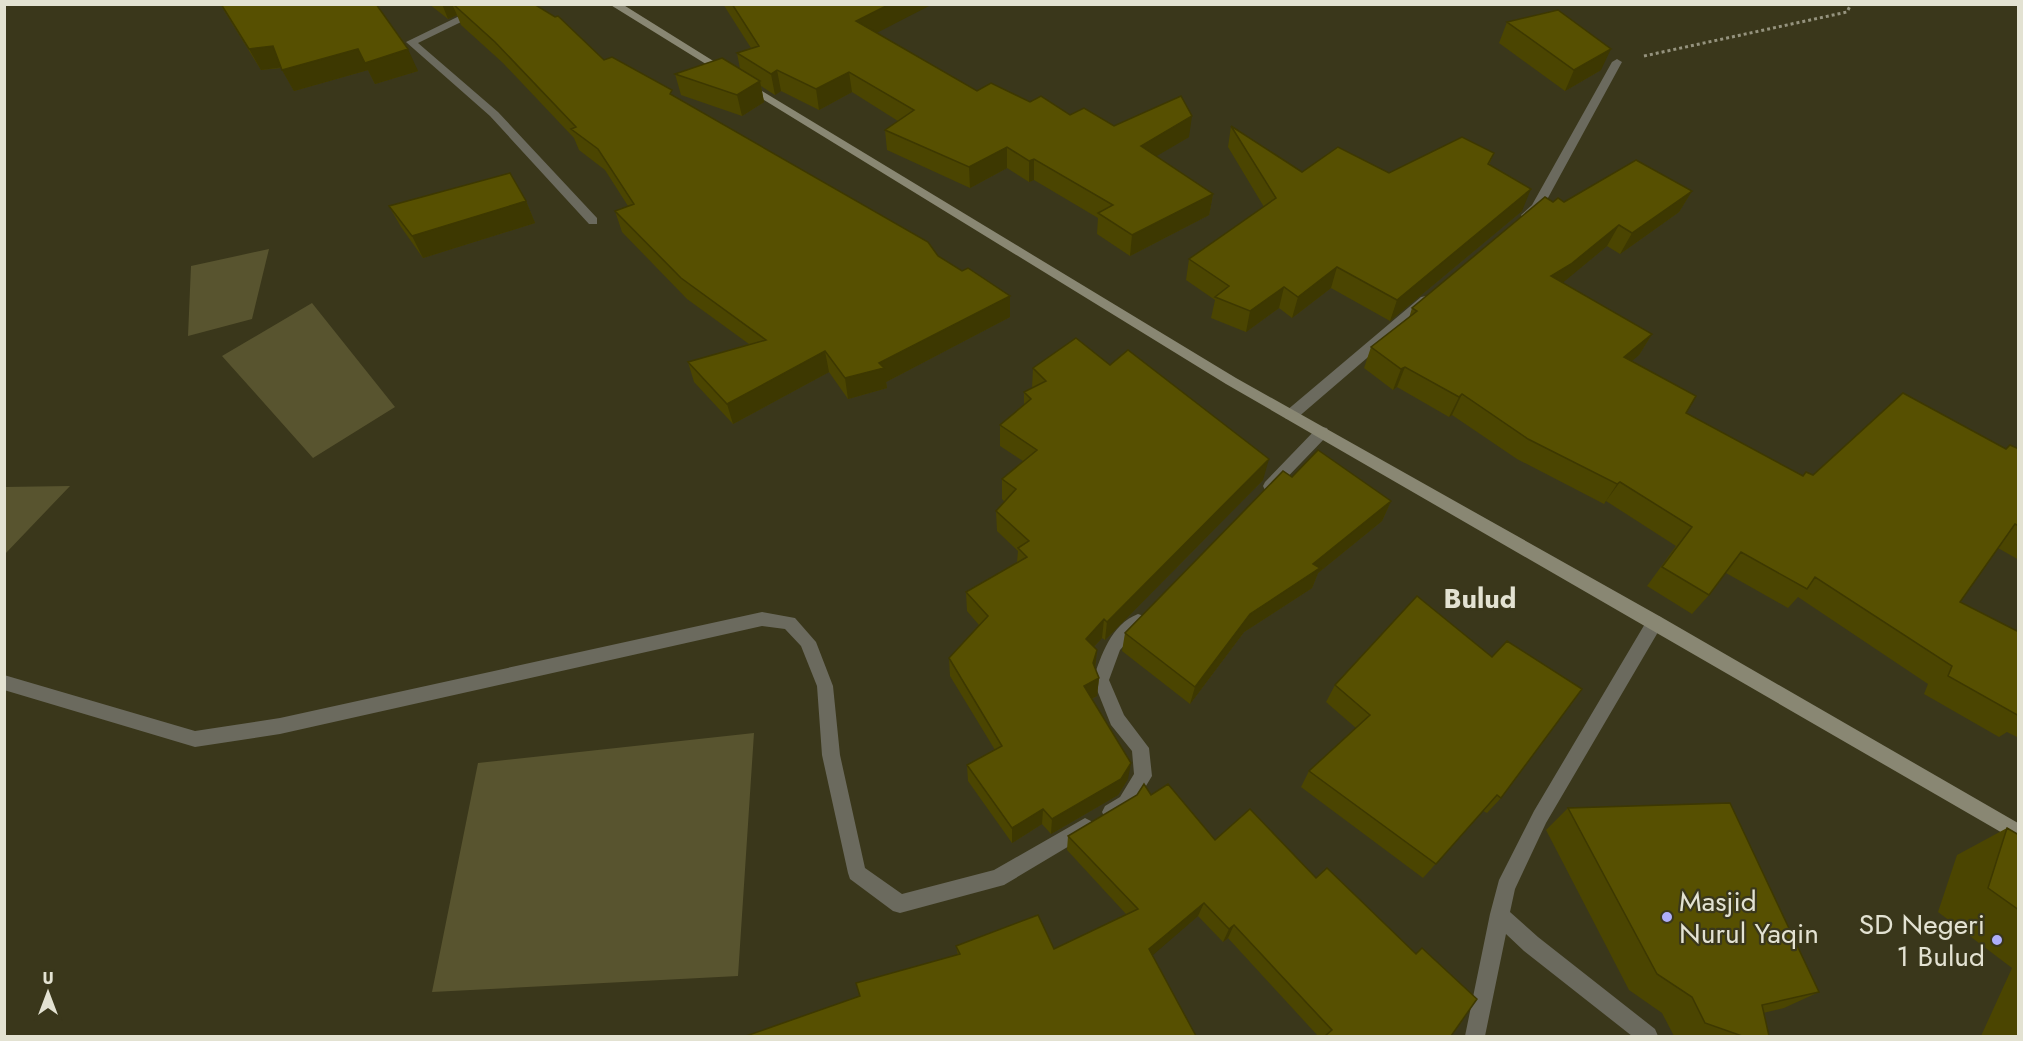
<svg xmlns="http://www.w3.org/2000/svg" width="2023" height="1041" font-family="Jost,sans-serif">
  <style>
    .green { fill: #58542f }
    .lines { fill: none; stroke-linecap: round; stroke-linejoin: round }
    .path { stroke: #95937e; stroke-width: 3; stroke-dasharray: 3 3; stroke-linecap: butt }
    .street { fill: #6b6a5e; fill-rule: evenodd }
    .secondary { fill: #898773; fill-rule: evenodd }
    .wall { fill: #4b4501 }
    .shaded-wall { fill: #3d3801 }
    .building { fill: #575001; stroke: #3d3801; stroke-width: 1.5 }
    .poi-dot { fill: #aeaefb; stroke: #3a371b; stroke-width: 2 }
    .labels { text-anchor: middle; stroke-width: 4.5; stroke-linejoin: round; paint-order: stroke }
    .quarter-label { font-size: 27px; font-weight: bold; fill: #e3e2d2; stroke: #3a371b }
    .near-poi-label { font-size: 28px; fill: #e3e2d2; stroke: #3a371b; text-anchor: start }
  </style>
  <rect width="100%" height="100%" fill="#3a371b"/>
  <path class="green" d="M269,249l-17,70 -64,17 3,-70z
    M312,303l83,104 -82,51 -91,-102z
    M70,486l-65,68v-67z
    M754,733l-16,243 -306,16 46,-229z"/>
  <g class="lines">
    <path class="path" d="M1644,56l203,-44 4,-8"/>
    <path class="street" d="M484,4h14l-80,39 80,69 99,106v6h-8l-99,-108 -84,-74z
      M1617,59l5,3 -79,145 -12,11h-8l-2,-3 11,-10 80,-143z
      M1426,296l6,4 -1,3 -135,116h-10l-2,-4 2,-4 135,-114z
      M1322,427l5,1 2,4 -2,4 -52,54h-10l-2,-4 2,-4 52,-54z
      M762,612l33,6 21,24 17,44 7,69 25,113 37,26 92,-24 91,-52 6,3 3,6 -3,6 -87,52 -104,28 -7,-2 -43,-32 -2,-6 -26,-118 -5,-69 -16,-40 -16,-17 -23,-3 -482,108 -85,13 -191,-57v-15l191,56 85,-13z
      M1138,614l6,2 2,5 -26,29 -11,30 15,35 25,33 3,28 -20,33 -21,12 -6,-3 -3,-6 3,-6 15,-9 14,-23 -2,-23 -21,-26 -18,-45c8,-24 18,-56 45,-66z
      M1655,615l6,2 2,5 -2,5 -115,196 -31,66 -5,23 28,25 117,92 3,7h-26l-108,-85 -18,-17 -21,102h-20l25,-122 9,-34 35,-69 115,-194z"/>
    <path class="secondary" d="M609,4h13l109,68 -9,2z
      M747,82l489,296 425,239 357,206v19l-792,-458 -483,-297 -1,-2z"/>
  </g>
  <path class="wall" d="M220,4h156l42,67 -43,13 -7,-14 -74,21 -13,-23 -20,2z
    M429,4h105l70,56 70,36 264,160 72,61 -124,65 1,6 -39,11 -19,-27 -96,52 -39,-42 -6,-20 61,-18 -62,-45 -65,-67 -7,-21 13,-5 -23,-36 -26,-20 -5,-12 -71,-75 -42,-38 -4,-10 -9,4z
    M723,4h208l-55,29 101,58 53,11 40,13 44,11 75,11 -33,19 57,38 -4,21 -79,41 -33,-22 1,-16 -64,-38 -5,2 -22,-14 -37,20 -83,-38 -2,-20 13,-9 -46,-29 -33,18 -38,-19 -6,4 -14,-9 3,16 -22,14 -61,-21 -6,-21 65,-5 -3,-16 14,-5z
    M1507,22l94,48 -36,21 -66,-48z
    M1231,126l71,46 87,1 105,-20 -5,12 33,46 -132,110 -59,-33 -39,30 -13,-10 -33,24 -35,-14 4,-18 -29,-20 3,-21 75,-52 -36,-60z
    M1692,191l-13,21 -59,42 -13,-8 -45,37 90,51 -13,21 -8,6 55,52 116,63 4,-4 7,3 193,-26h13v111l-21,-12 -38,54 59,30v106l-12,-6 -8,5 -75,-43 4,-10 -130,-87 -10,11 -62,-35 -17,22 -17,19 -45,-28 29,-40 -70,-45 -2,3 -87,-45 -65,-44 -3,2 -52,-30 -4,3 -29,-22 7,-21 38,-29 3,-10 141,-106z
    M526,201l9,22 -112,35 -22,-31 -12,-21z
    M1110,365l153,115 -158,160 -3,-2 -8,9 3,3 -2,18 4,10 -2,18 -5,3 36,80 -10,16 -67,39 -9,-10 -30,19 -44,-62 -1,-16 28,-15 -45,-74 -1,-18 30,-33 -12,-14 -1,-19 51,-30 1,-11 -21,-20 -1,-20 9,-9 -3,-3v-20l21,-18 -23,-15v-21l24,-20v-13l8,-4 1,-20z
    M1292,477l99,24 -9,20 -64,52 -6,15 -68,44 -54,72 -68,-53 3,-18z
    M1335,685l166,113 -14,15 -4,-2 -60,67 -122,-91 8,-16 47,-43 -30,-26z
    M1151,795l64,45 236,196h-133l-90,-98 -5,4 -25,-26 -46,39 -292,41 98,-41 -2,-9 98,3 72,-35 -59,-64 1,-14z
    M1568,808l251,184 -35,16 -21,5 6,23h-95l-12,-23 -33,-23 -83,-160z
    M2007,828l12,7v201h-38l31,-68 -74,-56 19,-57z"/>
  <path class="shaded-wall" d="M442,4h10l5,11 -9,4z
    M890,4l41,1 -72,37 -3,-21z
    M273,46l11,21 -23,3 -12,-21z
    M358,49h50l10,22 -43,13 -7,-14 -74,21 -12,-21z
    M1611,49l-10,21 -36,21 9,-21z
    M777,70l4,21 -6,4 -4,-21z
    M849,72l3,20 -33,18 -3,-21z
    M760,81l4,21 -22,14 -5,-21z
    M1192,116l-3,21 -51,30 3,-21z
    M1007,147v21l-37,20 -1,-21z
    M1034,159v21l-5,2v-21z
    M1531,189l-9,22 -132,110 7,-21z
    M1692,191l-13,21 -59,42 12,-21z
    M1213,194l-4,21 -79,41 2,-21z
    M526,201l9,22 -112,35 -11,-22z
    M1619,225l-12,21 -47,39 -9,-9z
    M1337,267l-6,21 -39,30 6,-21z
    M1284,287l-5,21 -33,24 4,-21z
    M1010,296v21l-124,65 1,6 -39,11 -3,-21 34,-15z
    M1652,334l-13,21 -27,23 12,-21z
    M825,351l4,21 -96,52 -6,-20z
    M1405,367l-8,20 -4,3 8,-21z
    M1462,394l-10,21 -3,2 10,-20z
    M1269,459l-6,21 -158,160 2,-18z
    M1620,482l-14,19 -2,3 13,-20z
    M1391,501l-9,20 -64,52 -6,15 -68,44 -54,72 5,-17 55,-73z
    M1104,619l-2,19 -18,19 2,-18z
    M1097,650l-2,18 -2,-5z
    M1099,678l-2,18 -15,7 2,-17z
    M1131,763l-3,16 -10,16 -67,39 1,-15z
    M1043,809l-1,15 -30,19v-15z
    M1204,903l-6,13 -53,46 4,-13z
    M1234,925l-6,13 -5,4 6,-13z"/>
  <path class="building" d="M221,4h155l32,45 -43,14 -7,-14 -76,21 -9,-24 -24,3z
    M453,4h81l21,13 3,-1 46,44 8,-3 60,33 -2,4 258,148 10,14 24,15 6,-3 42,28 -131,67 5,5 -39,10 -20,-27 -98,53 -39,-42 78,-22 -85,-62 -66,-67 19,-7 -36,-55 -27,-20 5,-2 -81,-85z
    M732,4h158l-34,17 121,70 14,-8 39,19 11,-6 29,19 14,-7 30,18 67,-30 11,20 -51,30 72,48 -81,41 -34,-22 15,-8 -79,-46 -5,2 -22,-14 -38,20 -84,-37 29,-20 -65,-38 -33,17 -39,-19 -6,4 -34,-21 22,-7z
    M1558,10l53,39 -37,21 -67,-48z
    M722,58l38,23 -23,14 -62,-21z
    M1231,126l71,46 36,-25 51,26 73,-36 32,16 -6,11 43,25 -134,111 -60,-33 -39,30 -14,-10 -34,24 -35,-14 14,-11 -40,-27 87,-61z
    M1636,160l56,31 -60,42 -13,-8 -48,39 -20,12 101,58 -28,23 72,39 -10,17 117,63 3,-4 7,3 90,-82 103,56 4,-4 9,4v77l-4,-2 -55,78 59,30v84l-71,-40 4,-10 -137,-89 -8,12 -66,-37 -32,43 -47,-28 30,-40 -72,-45 -3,2 -89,-45 -66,-45 -3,3 -54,-30 -4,2 -30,-22 46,-36 -5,-3 133,-111 8,5 5,-4 6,4z
    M510,173l16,28 -114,35 -23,-30z
    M1076,338l34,27 18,-15 141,109 -162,163 -3,-3 -18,20 11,11 -4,13 6,15 -15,8 47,77 -10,16 -69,40 -9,-10 -31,19 -45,-63 35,-19 -53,-88 39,-42 -22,-24 61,-35 -9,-9 11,-7 -33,-30 20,-22 -14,-10 35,-29 -37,-25 31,-26 -7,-7 22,-11 -13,-13z
    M1318,450l73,51 -78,63 7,4 -70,46 -55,73 -70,-54 158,-162 9,6z
    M1417,596l75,61 15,-16 75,48 -81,109 -4,-3 -61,69 -127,-93 61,-56 -35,-30z
    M1144,784l7,11 17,-11 47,56 35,-31 66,69 11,-10 89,86 6,-6 55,51 -26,37h-126l7,-6 -98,-105 -5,4 -25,-26 -55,46 47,87h-450l114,-40 -4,-13 104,-29 -4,-8 82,-31 16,34 84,-40 -70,-73 69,-41z
    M1730,803l89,189 -57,13 7,31h-27l-37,-13 -13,-26 -35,-23 -89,-166z
    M2007,828l12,7v75l-31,-22z"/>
  <g class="poi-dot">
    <circle cx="1667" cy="917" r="6"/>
    <circle cx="1997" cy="940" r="6"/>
  </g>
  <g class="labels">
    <g class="quarter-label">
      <text x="1480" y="608">Bulud</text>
    </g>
    <g class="near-poi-label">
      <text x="1679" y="911">Masjid<tspan x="1679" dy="32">Nurul Yaqin</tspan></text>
      <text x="1985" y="934" text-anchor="end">SD Negeri<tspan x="1985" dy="32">1 Bulud</tspan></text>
    </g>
  </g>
  <rect width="2023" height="1041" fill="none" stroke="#e3e2d2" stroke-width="12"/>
  <g transform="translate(48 993)" stroke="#3a371b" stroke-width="4.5" paint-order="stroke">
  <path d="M0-4.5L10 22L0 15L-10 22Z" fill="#e3e2d2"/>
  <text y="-9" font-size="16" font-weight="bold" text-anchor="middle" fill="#e3e2d2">U</text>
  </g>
</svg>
